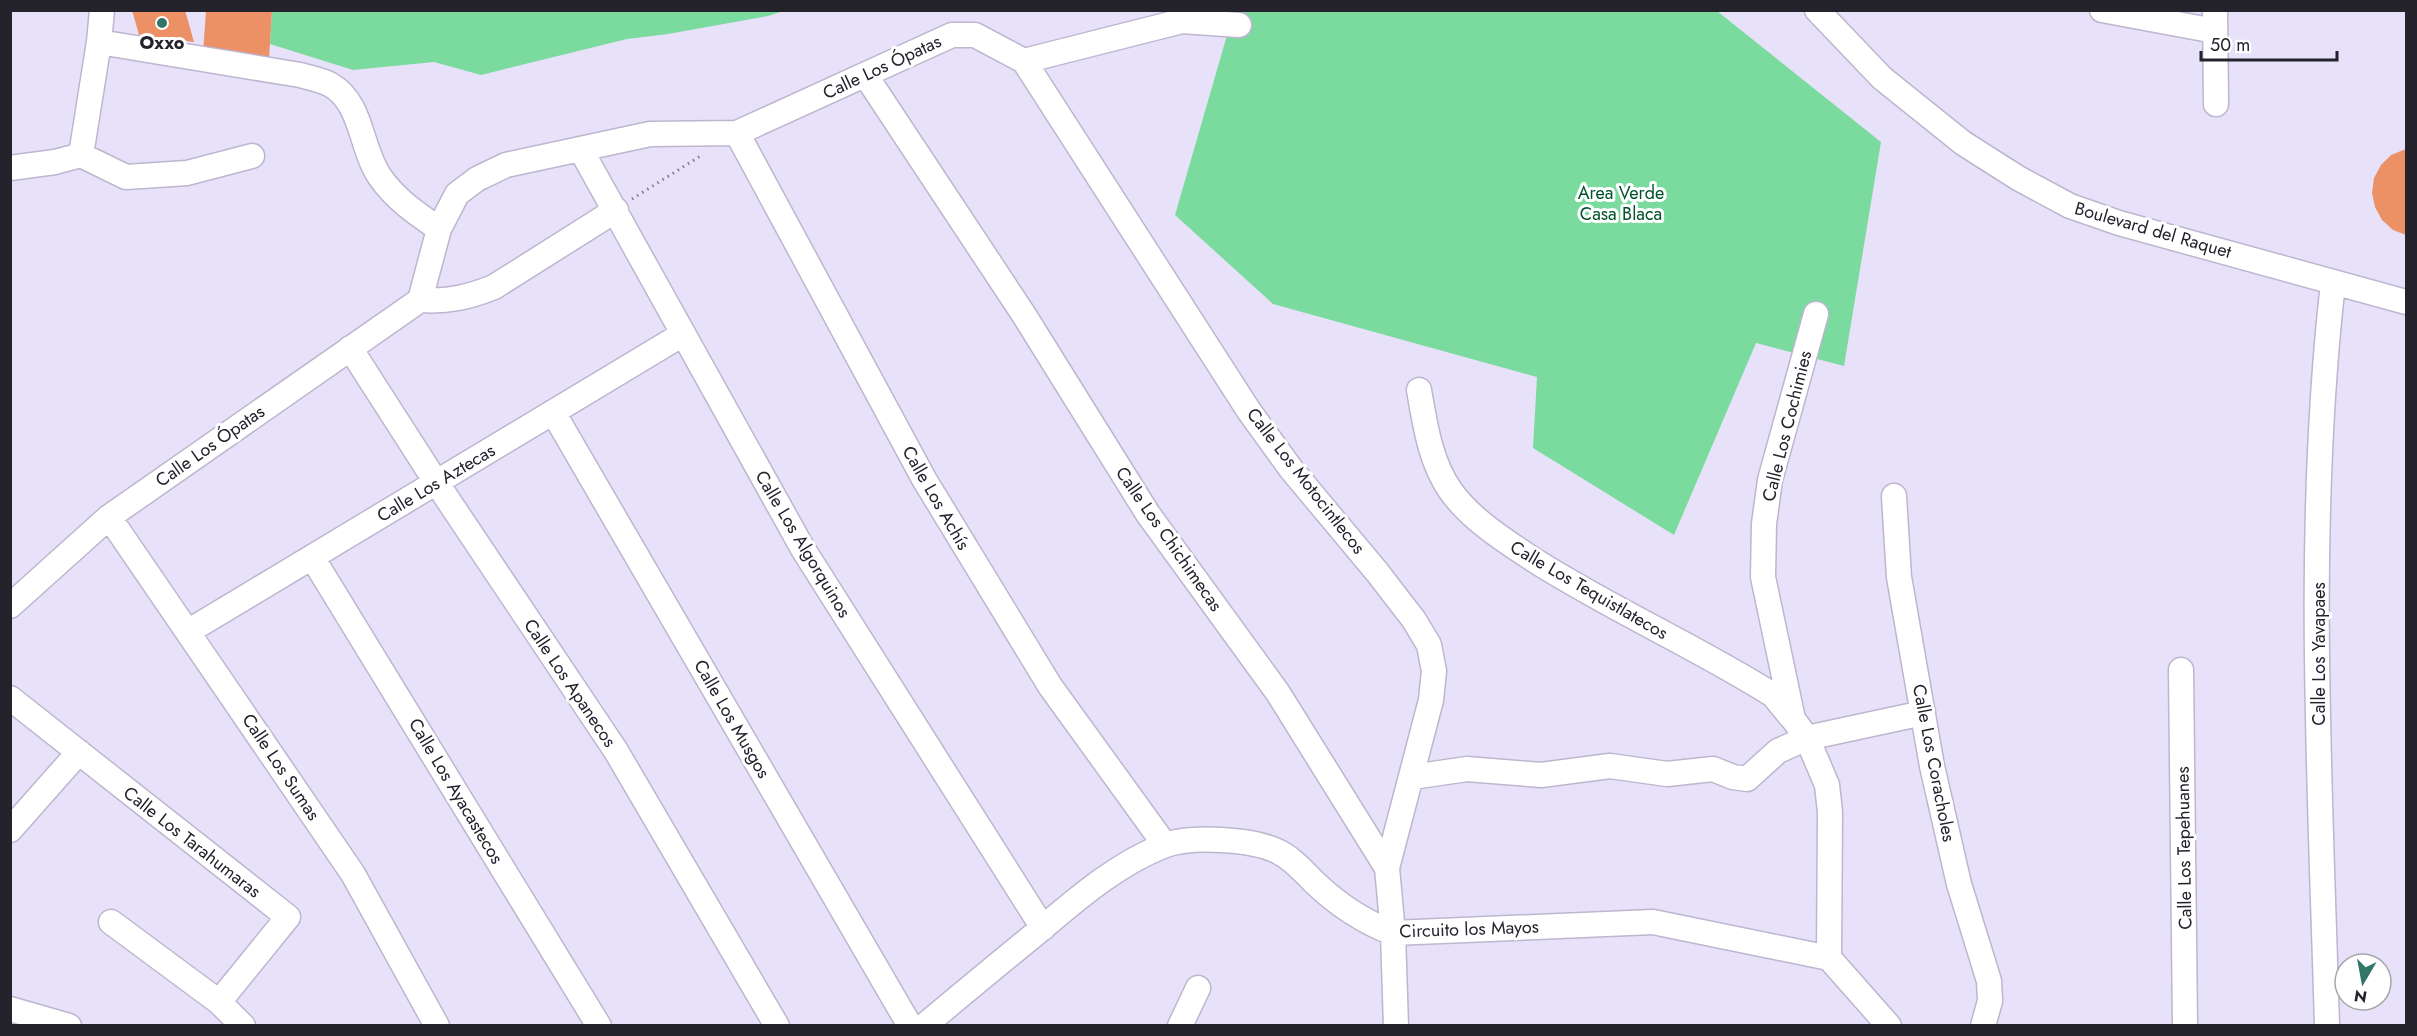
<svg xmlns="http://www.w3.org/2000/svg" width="2417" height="1036" font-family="Jost,sans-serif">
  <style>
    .green { fill: #7bdb9f }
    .building { fill: #ec9066 }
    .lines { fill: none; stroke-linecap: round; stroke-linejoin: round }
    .minor-casing { stroke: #bdb6ce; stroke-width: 27 }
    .path { stroke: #817d8e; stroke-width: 3; stroke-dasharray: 1.5 4.5; stroke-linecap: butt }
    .minor { stroke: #fff; stroke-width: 24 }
    .poi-dot { fill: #327668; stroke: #fff; stroke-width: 2 }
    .labels { text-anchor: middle; stroke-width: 6; stroke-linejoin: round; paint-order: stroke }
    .poi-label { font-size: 18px; font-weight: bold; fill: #24222b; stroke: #fff }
    .street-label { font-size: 18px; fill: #24222b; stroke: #fff }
    .park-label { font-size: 18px; fill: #02512c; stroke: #fff }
  </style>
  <rect width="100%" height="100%" fill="#e8e1fa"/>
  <path class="green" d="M272,11h512l-16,5 -100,18 -41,5 -146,36 -47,-13 -81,8 -83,-26z
    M1234,11h483l164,131 -37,224 -88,-23 -82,192 -141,-87 4,-71 -264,-73 -98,-89z"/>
  <path class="building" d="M132,10h53l9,32 -55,-7z
    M206,10l66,1 -3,48 -66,-5z
    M2406,149v86l-13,-5 -11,-10 -7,-13 -3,-14 2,-15 7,-13 10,-10z"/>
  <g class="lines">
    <defs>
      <path id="minor" d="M1817,10l65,68 81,65 55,35 52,28 49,17 287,79
        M2102,10l113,21
        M2215,10l1,94
        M99,42l201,33c10,3 22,5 31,10 32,19 29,63 49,92 15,22 37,37 59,52
        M1024,61l225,350 42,58 86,103 37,48 15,25 5,26 -3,29 -44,168
        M866,76l158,239 124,199 130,179 109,175 6,65 3,93
        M737,133l187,346 126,207 115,159
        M581,150l222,399 240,379
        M81,155l18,-113 3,-32
        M10,168l45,-6 26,-7 45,22 61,-4 65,-17
        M420,300l19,-71 18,-35 20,-15 29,-14 144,-31 87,-1 215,-98h23l49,26 158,-40 57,4
        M1816,314l-46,166 -6,44 -1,53 30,142 14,19 20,47 3,27 -1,146
        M350,348l86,134 180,269 161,275
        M1419,390c6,34 11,71 31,100 20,29 55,51 84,70 77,49 161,86 239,135l18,22
        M553,412l357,614
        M1894,496l5,81 33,189 27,118 30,97 1,20 -7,25
        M109,517l244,357 84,152
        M312,557l287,469
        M10,606l99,-89 311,-217c28,2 49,-3 74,-13l122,-77
        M189,631l494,-297
        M2181,670l4,356
        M10,698l278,219 -69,85
        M1412,777l55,-8 74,6 69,-9 57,8 46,-5 20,8 14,2 31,-28 29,-13 116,-25
        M10,830l69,-78
        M111,922l108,80 24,24
        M10,1009l59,17
        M924,1026c38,-32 77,-64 116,-96 37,-31 77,-66 123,-84 27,-11 91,-7 116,6 14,7 24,19 35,30 23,22 50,40 79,51l260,-11 176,36 60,68
        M1180,1026l18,-38
        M2327,1026c-7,-248 -22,-497 6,-743"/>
    </defs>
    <use href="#minor" class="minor-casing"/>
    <path class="path" d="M632,199l70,-44"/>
    <use href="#minor" class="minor"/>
  </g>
  <circle class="poi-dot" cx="162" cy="23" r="6"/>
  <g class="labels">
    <g class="poi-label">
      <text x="162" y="49">Oxxo</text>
    </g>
    <g class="street-label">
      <text transform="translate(882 67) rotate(-25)" y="6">Calle Los Ópatas</text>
      <text transform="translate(2153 230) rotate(16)" y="6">Boulevard del Raquet</text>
      <text transform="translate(1787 426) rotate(-76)" y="6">Calle Los Cochimies</text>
      <text transform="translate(210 446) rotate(-35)" y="6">Calle Los Ópatas</text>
      <text transform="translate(1306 481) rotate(52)" y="6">Calle Los Motocintlecos</text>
      <text transform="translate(436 483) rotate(-31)" y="6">Calle Los Aztecas</text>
      <text transform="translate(936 498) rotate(60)" y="6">Calle Los Achís</text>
      <text transform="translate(1169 539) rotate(55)" y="6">Calle Los Chichimecas</text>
      <text transform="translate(803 544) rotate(59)" y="6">Calle Los Algorquinos</text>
      <text transform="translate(1589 590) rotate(30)" y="6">Calle Los Tequistlatecos</text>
      <text transform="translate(2319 654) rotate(-90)" y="6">Calle Los Yavapaes</text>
      <text transform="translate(570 683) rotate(56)" y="6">Calle Los Apanecos</text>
      <text transform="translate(732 719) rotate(60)" y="6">Calle Los Musgos</text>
      <text transform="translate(1934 763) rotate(79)" y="6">Calle Los Coracholes</text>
      <text transform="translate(281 767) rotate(56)" y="6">Calle Los Sumas</text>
      <text transform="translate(456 791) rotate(59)" y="6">Calle Los Ayacastecos</text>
      <text transform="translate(192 842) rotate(38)" y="6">Calle Los Tarahumaras</text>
      <text transform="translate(2184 848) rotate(-91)" y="6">Calle Los Tepehuanes</text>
      <text transform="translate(1469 929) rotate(-2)" y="6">Circuito los Mayos</text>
    </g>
    <g class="park-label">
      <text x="1621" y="199">Area Verde<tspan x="1621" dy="21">Casa Blaca</tspan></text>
    </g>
  </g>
  <rect width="2417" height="1036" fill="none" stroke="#24222b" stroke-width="24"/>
  <g transform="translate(2363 982) rotate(190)"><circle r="28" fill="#ffffff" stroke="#a7a7aa" stroke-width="1.5"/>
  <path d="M0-4.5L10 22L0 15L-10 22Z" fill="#327668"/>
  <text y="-9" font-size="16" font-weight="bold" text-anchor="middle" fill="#24222b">N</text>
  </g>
  <path d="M2201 51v9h136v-9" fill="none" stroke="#24222b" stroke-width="3"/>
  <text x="2210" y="51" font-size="18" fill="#24222b" stroke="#ffffff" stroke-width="4.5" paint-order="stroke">50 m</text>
</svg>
